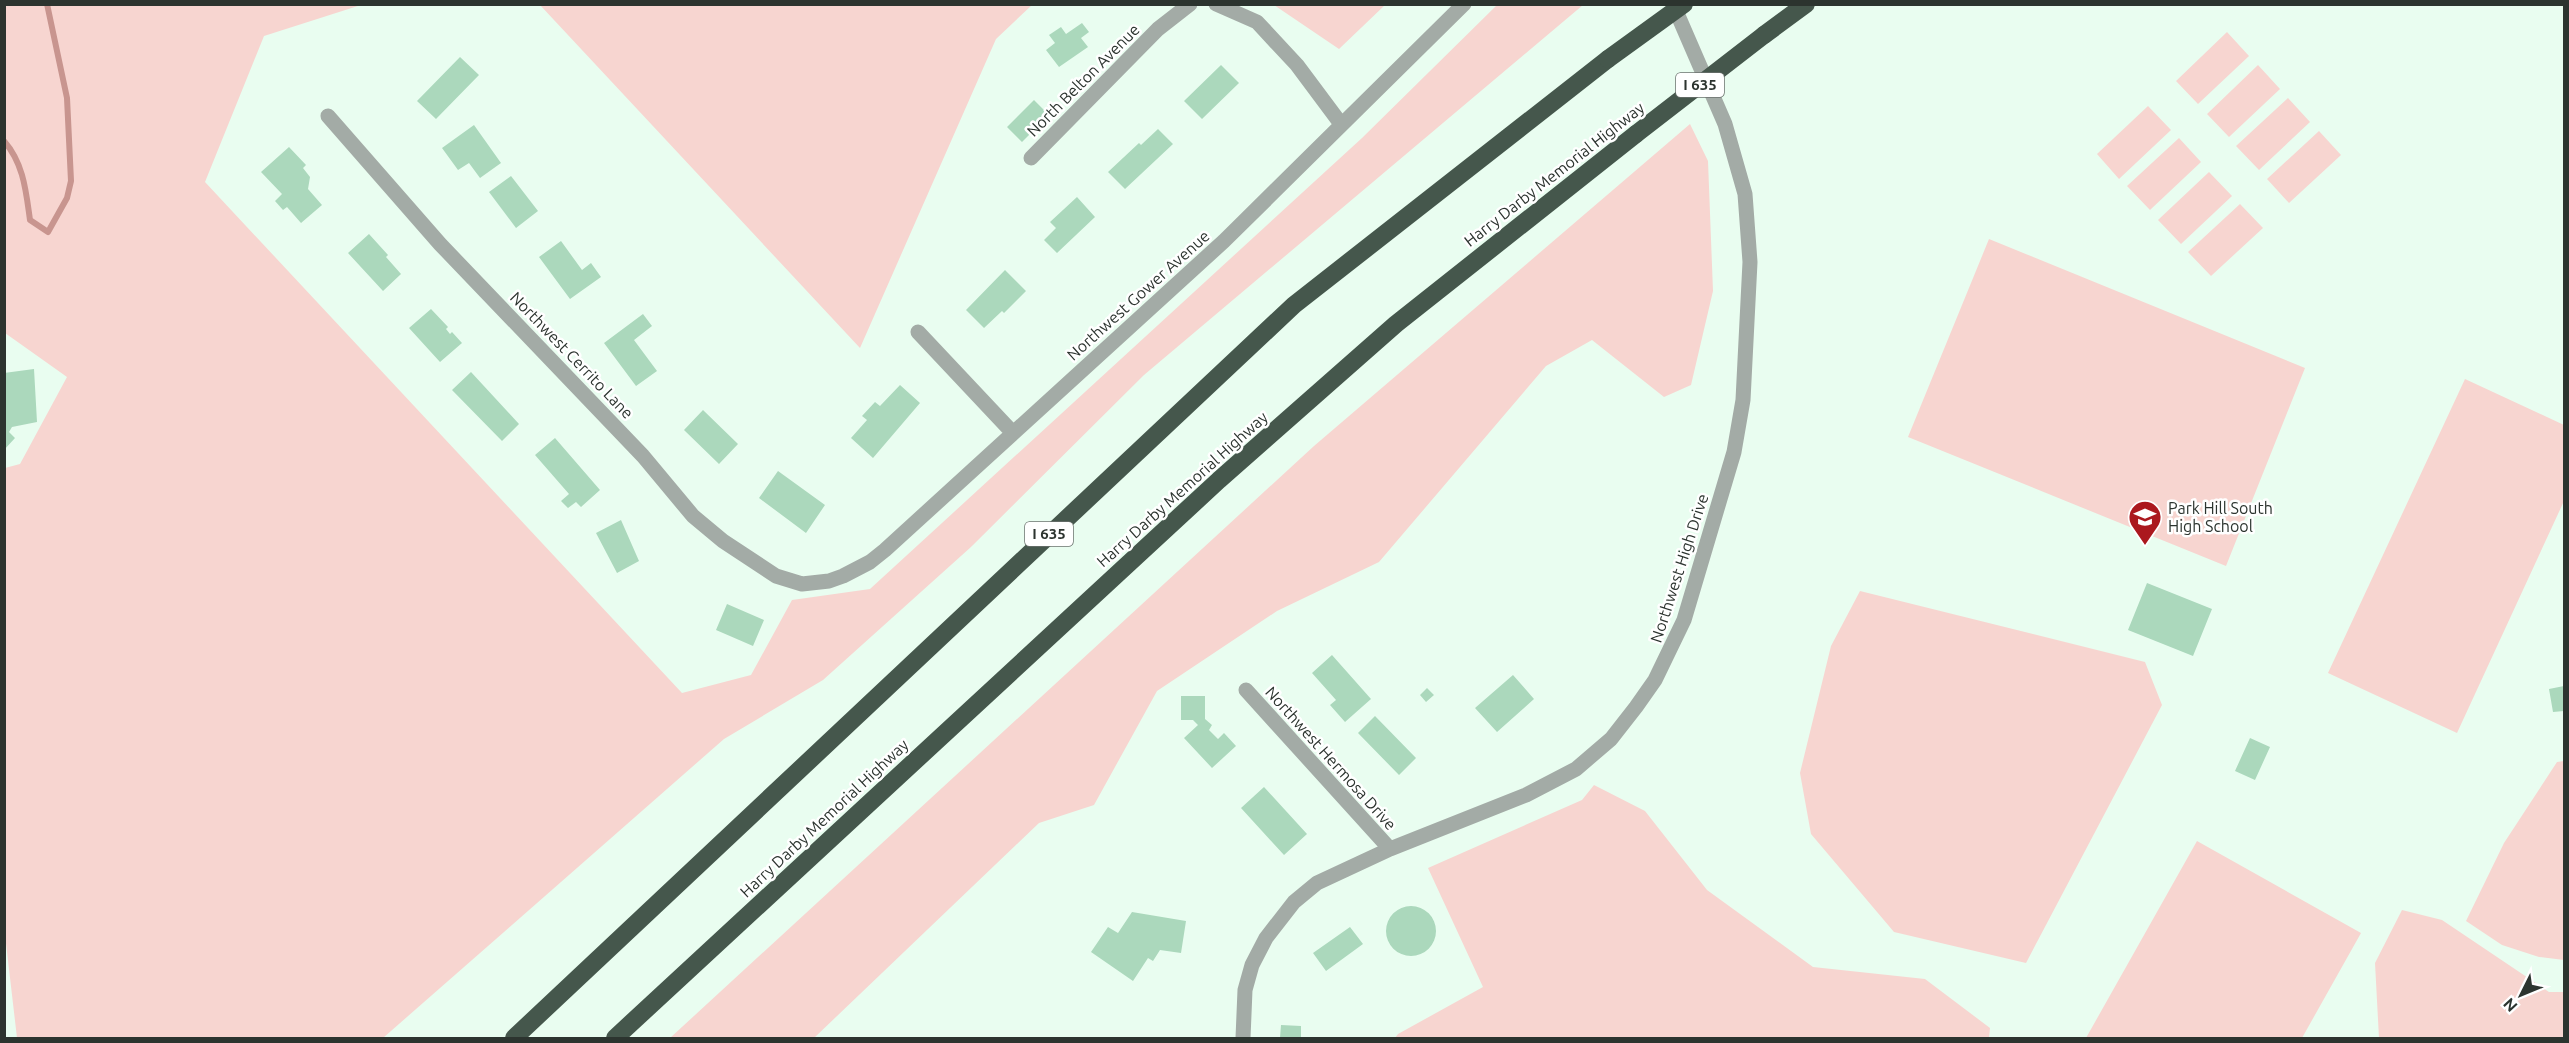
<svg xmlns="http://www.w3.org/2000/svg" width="2569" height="1043" font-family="Ubuntu,sans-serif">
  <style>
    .green { fill: #f7d5d0 }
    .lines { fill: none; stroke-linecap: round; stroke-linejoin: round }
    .stream { stroke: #c8958f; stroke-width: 6 }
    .building { fill: #abd8bc }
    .minor { stroke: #a3aba6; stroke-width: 15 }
    .highway { stroke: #45574c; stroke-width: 18 }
    .highway-bridge { stroke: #45574c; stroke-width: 18 }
    .labels { text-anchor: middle; stroke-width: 5; stroke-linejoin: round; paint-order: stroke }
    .shield { fill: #fff; stroke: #6b716d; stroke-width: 1.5 }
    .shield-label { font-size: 15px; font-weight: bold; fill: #2c342f }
    .street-label { font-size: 16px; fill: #2c342f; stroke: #fff }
    .poi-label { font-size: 16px; fill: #2c342f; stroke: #fff; text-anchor: start }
  </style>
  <rect width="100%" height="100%" fill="#e9fdf0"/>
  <path class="green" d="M5,4l356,1 -97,31 -59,146 477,511 69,-18 41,-75 78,-11 492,-451 135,-133h86l-439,370 -173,172 -148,133 -99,59 -341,299h-366l-13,-112 1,-458 15,-4 47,-87 -62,-44z
    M540,5h492l-36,34 -136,309z
    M1274,5h111l-46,44z
    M2227,32l22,24 -51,48 -22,-23z
    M2258,65l22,24 -51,48 -22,-23z
    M2288,98l22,24 -51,48 -23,-24z
    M2148,106l23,24 -52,49 -22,-25z
    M1690,124l18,37 5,130 -22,94 -27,12 -72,-57 -46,26 -167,196 -102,49 -120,80 -63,114 -55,18 -225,215h-144l644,-592z
    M2319,131l22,24 -52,48 -22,-24z
    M2179,138l22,24 -51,48 -23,-24z
    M2209,172l23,24 -51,48 -23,-24z
    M2240,204l23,24 -52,48 -23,-24z
    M1989,239l316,129 -79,198 -318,-129z
    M2465,379l99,46v76l-107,232 -129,-60z
    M1860,591l285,71 17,43 -136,258 -132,-31 -83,-98 -11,-61 31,-127z
    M2564,761v199l-25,-3 -37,-12 -36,-24 38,-78 53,-81z
    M1594,785l51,26 62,79 106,77 112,12 65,49 -1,10h-594l3,-4 85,-47 -55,-119 154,-68z
    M2197,841l164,92 -59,105h-216z
    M2402,910l40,10 107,72h15v46h-185l-4,-75z"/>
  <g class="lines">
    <path class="stream" d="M4,141c20,23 22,51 26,79l18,12 19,-34 4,-17 -4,-83 -20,-94"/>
  </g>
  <path class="building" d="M1082,23l7,9 -8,6 7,9 -29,20 -13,-17 9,-7 -6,-8 12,-8 5,7z
    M460,57l19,18 -43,44 -19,-18z
    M1221,65l18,18 -37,36 -18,-18z
    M1034,100l15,15 -27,27 -15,-15z
    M474,125l27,38 -21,15 -11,-15 -11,7 -16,-22z
    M1158,129l15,15 -48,45 -17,-17 31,-29 2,2z
    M289,147l17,18 -3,3 7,9 -2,12 14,16 -21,18 -14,-16 -4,3 -8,-9 7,-7 -21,-22z
    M511,176l27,35 -22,17 -27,-36z
    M1077,197l18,20 -38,36 -13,-13 12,-12 -6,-6z
    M369,234l19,21 -2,2 15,17 -18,17 -35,-38z
    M561,241l21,29 9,-7 10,14 -31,22 -31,-42z
    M1005,270l21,21 -22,22 -2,-2 -18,17 -18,-18z
    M431,309l17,18 -2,2 4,5 2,-2 10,11 -22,19 -31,-34z
    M643,314l9,12 -18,14 23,31 -21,15 -32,-43z
    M34,369l3,53 -25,5 -3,5 6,6 -11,12v-77z
    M471,372l48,52 -17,17 -50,-51z
    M900,385l20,18 -47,55 -22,-20 16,-18 -5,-4 13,-14 5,4z
    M703,410l35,34 -19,20 -35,-34z
    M555,438l45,52 -19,17 -5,-5 -8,6 -7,-7 8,-7 -34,-39z
    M778,471l47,34 -19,28 -47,-35z
    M621,520l18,41 -22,12 -21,-40z
    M2147,583l65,26 -19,47 -65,-26z
    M727,604l37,16 -11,26 -37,-16z
    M1332,655l39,44 -26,23 -15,-17 6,-5 -24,-27z
    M1513,675l21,24 -37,33 -22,-24z
    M2564,686v25l-11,1 -4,-23z
    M1427,688l7,7 -8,7 -6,-7z
    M1181,696h24v23l7,6 -3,5 9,9 6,-6 12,13 -24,22 -28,-30 14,-13 -5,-5h-12z
    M1375,716l41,42 -17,17 -41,-42z
    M2250,738l20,9 -15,33 -20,-9z
    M1264,787l43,47 -23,21 -43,-47z
    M1386 931a25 25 0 1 1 50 0a25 25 0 1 1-50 0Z
    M1132,912l54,9 -5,32 -21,-3 -7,11 -5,-3 -15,23 -42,-29 17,-25 10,6z
    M1350,927l13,17 -37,27 -13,-18z
    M1281,1025l20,1v12h-21z"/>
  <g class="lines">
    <path class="minor" d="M1216,4l41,18 40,43 44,59
      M328,116l112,128 203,212 50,60 30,25 53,35 26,8 27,-3 14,-5 27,-14 15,-12 339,-309 240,-237
      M1031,158l127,-129 32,-25
      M918,332l95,101
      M1246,690l144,159
      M1243,1038l2,-48 7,-25 14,-27 28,-36 23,-19 73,-34 136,-54 50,-26 35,-30 25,-32 19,-27 29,-60 50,-168 9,-52 7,-138 -5,-68 -20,-70 -52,-120"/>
    <path class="highway" d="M1764,35l42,-31
      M514,1038l780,-733 314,-246
      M615,1038l604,-558 177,-156 240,-190"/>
    <path class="highway-bridge" d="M1608,59l76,-55
      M1636,134l128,-99"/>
  </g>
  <defs>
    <symbol id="school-pin" viewBox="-11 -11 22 30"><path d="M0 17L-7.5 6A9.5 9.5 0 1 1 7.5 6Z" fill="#ab181e" stroke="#fff"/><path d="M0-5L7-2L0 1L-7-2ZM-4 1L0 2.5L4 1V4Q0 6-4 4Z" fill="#fff"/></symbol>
  </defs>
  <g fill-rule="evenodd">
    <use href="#school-pin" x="2126" y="498" width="38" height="52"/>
  </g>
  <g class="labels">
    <g class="shield">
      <rect x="1676" y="73" width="48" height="24" rx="4.5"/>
      <rect x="1025" y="522" width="48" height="24" rx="4.5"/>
    </g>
    <g class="shield-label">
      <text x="1700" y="90">I 635</text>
      <text x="1049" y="539">I 635</text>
    </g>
    <g class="street-label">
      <text transform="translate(1083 80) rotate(-45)" y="6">North Belton Avenue</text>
      <text transform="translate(1554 174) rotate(-38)" y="6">Harry Darby Memorial Highway</text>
      <text transform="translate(1138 295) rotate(-42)" y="6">Northwest Gower Avenue</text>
      <text transform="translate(572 355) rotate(46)" y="6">Northwest Cerrito Lane</text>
      <text transform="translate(1182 489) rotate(-42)" y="6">Harry Darby Memorial Highway</text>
      <text transform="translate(1679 568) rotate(-72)" y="6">Northwest High Drive</text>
      <text transform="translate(1331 758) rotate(48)" y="6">Northwest Hermosa Drive</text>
      <text transform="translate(824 818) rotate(-43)" y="6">Harry Darby Memorial Highway</text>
    </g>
    <g class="poi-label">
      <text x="2168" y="514">Park Hill South<tspan x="2168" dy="18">High School</tspan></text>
    </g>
  </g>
  <rect width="2569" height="1043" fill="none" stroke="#2c342f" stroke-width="12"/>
  <g transform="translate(2521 995) rotate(227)" stroke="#ffffff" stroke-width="4.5" paint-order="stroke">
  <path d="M0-4.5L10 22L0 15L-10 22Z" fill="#2c342f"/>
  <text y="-9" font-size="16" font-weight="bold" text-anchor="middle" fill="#2c342f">N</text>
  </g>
</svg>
